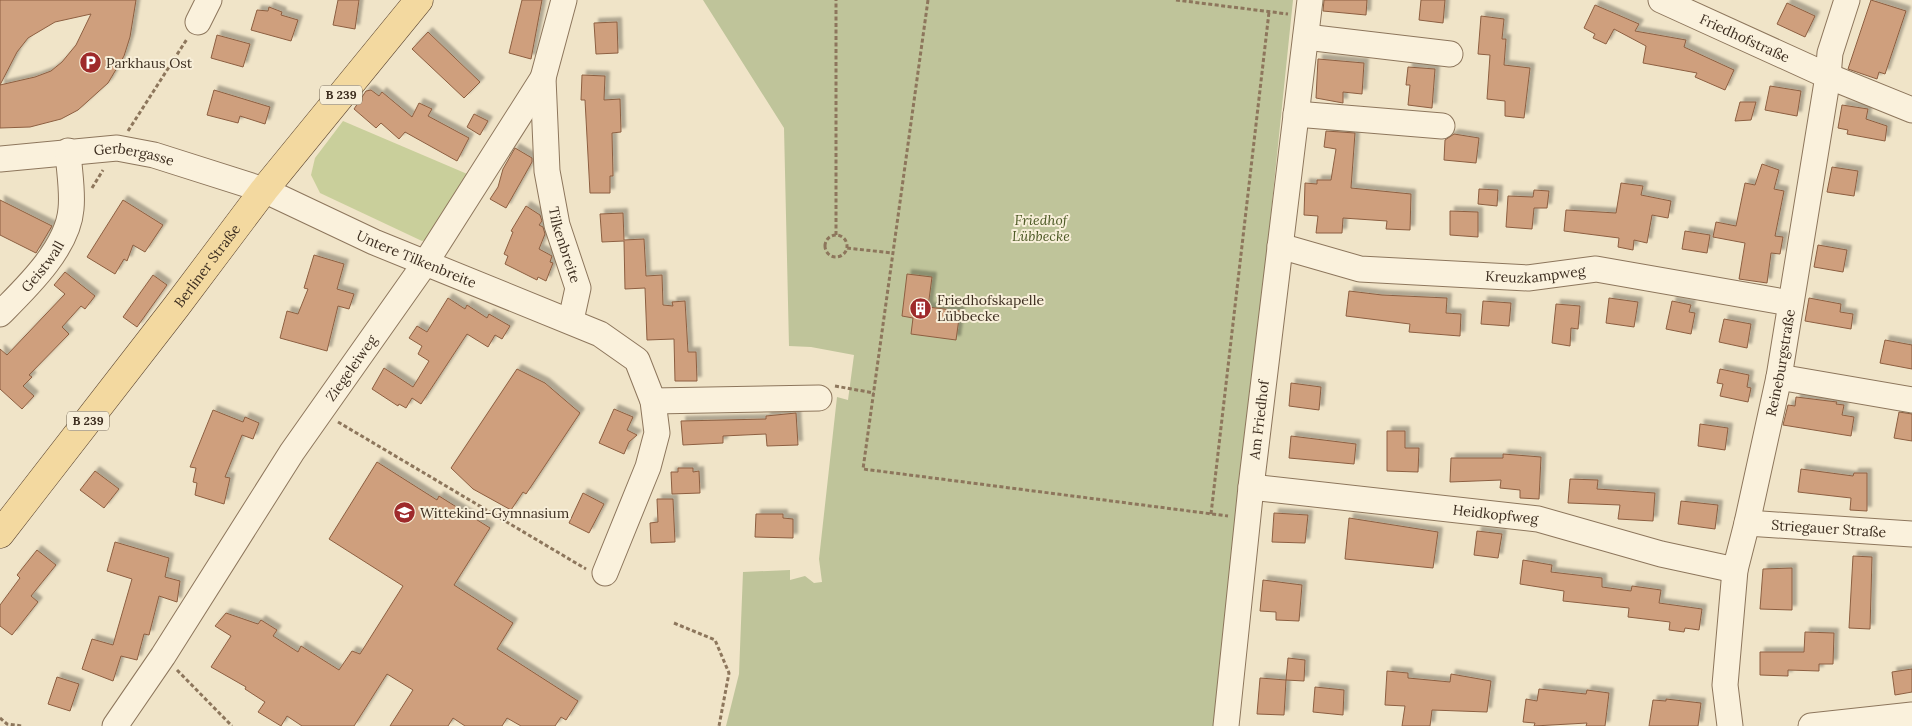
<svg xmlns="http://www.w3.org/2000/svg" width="1912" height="726" font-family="Lora,serif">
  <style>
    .green { fill: #c9cf9b }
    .cemetery { fill: #bfc49a }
    .building { fill: #cf9f7d; stroke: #8d5f41; fill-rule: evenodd; filter: url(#shadow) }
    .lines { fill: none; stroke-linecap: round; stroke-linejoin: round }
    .minor-casing { stroke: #8d765c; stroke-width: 27 }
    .major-casing { stroke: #5b4430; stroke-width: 29 }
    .path { stroke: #8d765c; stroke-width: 3; stroke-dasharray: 4 2.5; stroke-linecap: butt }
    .minor { stroke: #faf1dc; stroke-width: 25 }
    .major { stroke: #f3d9a0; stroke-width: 28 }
    .labels { text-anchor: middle; stroke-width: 4; stroke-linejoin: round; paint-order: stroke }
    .shield { fill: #f7eed8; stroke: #756857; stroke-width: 1 }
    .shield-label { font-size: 12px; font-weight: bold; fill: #3d2e20 }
    .street-label { font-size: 14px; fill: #3d2e20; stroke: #f7eed8 }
    .poi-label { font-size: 14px; fill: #3d2e20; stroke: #f7eed8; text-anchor: start }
    .park-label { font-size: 14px; font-style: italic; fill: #4d5a26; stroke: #f7eed8 }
  </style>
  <defs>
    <filter id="shadow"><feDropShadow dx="4.5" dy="-4.5" stdDeviation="1" flood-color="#0004"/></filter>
  </defs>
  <rect width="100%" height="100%" fill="#f0e4c8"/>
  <path class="green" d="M343,121l129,55 -39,62 -11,3 -102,-48 -9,-18 4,-17z"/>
  <path class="cemetery" d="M703,0h590l-56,542 -22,184h-489l13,-52 4,-102 47,-2v10l15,-4 9,7 8,-1 -3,-23 18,-162 11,3 6,-45 -43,-8 -22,-1 -5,-218z"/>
  <path class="building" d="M0,0h136l-6,37 -6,19 -16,27 -30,27 -17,9 -31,8 -30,1zM91,14l-15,31 -14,17 -11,9 -16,6 -35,8 17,-33 11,-14 27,-16z
    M338,0h21l-4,29 -22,-4z
    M522,0h20l-11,59 -22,-6z
    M1324,0h43l-1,15 -43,-4z
    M1421,0h24l-2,23 -24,-3z
    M1871,0l35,11 -21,63 -6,-2 -2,7 -29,-10z
    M1787,3l28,13 -10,21 -28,-13z
    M1595,5l44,19 -4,7 51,9 -2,7 50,23 -9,20 -30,-13 2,-4 -54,-10 3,-17 -32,-17 -8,15 -13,-6 2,-4 -11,-6z
    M269,7l13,5 -1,3 17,5 -7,21 -40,-11 6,-20 11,1z
    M1481,16l23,3 -2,20h4l-2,26 26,3 -6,50 -19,-2v-15l-18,-2 3,-44 -12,-1z
    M617,22l1,31 -22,1 -2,-31z
    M428,32l52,50 -16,16 -52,-49z
    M217,35l33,9 -7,23 -32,-9z
    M1318,59l46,4 -2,31 -19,-2v11l-27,-5z
    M1408,67l27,2 -3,39 -24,-3 2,-20h-4z
    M582,75l23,1 -1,24 16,-1 1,33 -9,1 1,43h-3v17h-20l-5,-93h-4z
    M1770,86l31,5 -4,25 -32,-6z
    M214,90l56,17 -5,17 -25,-8 -2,7 -31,-8z
    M371,90l8,6 3,-4 30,25 7,-14 13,6 -4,7 41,22 -12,23 -52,-29 -6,7 -18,-16 -5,5 -22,-19 12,-18z
    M1740,102h16l-5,18 -16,1z
    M1842,105l26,4 -2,10 21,7 -2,15 -38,-7 1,-4 -10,-2z
    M474,114l14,7 -8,14 -13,-8z
    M1326,131l29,2 -4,55 60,6 -1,36 -24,-1 1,-8 -44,-3 -1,15h-26l2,-17 -14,-1 1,-32 12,1v-4h14l5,-31 -12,-2z
    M1454,134l25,4 -3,25 -32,-3 1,-20z
    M515,148l17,10v4l-26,46 -16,-9 8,-12 5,-18z
    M1762,164l17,6 -5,19 10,2 -9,45 8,1 -3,17 -9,-1 -4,30 -28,-4 6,-36 -32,-6 3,-15 20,4 9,-43 10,2z
    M1832,167l26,4 -4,25 -27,-4z
    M1621,183l22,3 -2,9 30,6 -3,17 -16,-3 -5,28 -13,-3 -1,10 -15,-3 1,-9 -55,-7 2,-21 50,3z
    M1479,189l19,1 -1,16 -19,-2z
    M1534,190l15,1 -2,17h-13l-2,21 -26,-2 2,-31 25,1z
    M0,200l52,26 -16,27 -36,-18z
    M123,200l40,25 -18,27 -12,-7 -6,16 -3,-2 -9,15 -28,-17z
    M526,206l14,9 2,6 -3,4 4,2 2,7 -6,15 13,7 -2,6 3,1 -7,18 -8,-4 -1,3 -32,-16 3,-8 -4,-2 9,-22 -2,-1z
    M1450,211l28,1v25l-28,-2z
    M623,213l1,27 20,-1 2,37 16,-1 1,30 10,1 -1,-4 13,-1 3,51h8l1,29h-22l-1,-42 -27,1 -2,-52 -20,1 -1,-48 -22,1 -2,-28z
    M1685,231l25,4 -3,18 -25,-4z
    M1818,245l29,5 -4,22 -29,-5z
    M314,255l30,9 -7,25 17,5 -5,15 -11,-3 -11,45 -47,-13 7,-27 11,3 10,-25 -4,-1z
    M65,272l30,24 -10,13 -4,-3 -19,21 7,7 -40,41 3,2 -9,9 11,10 -12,13 -22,-20v-40l7,6 58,-61 -11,-9z
    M907,274l25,3 -4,30 32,4 -4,29 -45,-6 2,-16 -11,-2z
    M153,275l14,10 -30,42 -14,-10z
    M1349,291l33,4 65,3 -1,15 15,1 -1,22 -51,-4 1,-8 -64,-8z
    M448,298l17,11 2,-4 20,13 2,-4 21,12 -8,13 -7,-4 -7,12 -21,-13 -46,70 -9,-6 -6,10 -7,-4 -1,2 -26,-17 12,-21 29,19 16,-26 -11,-7 4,-8 -13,-8 8,-12 10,6z
    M1609,298l29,4 -4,25 -28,-4z
    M1809,298l32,6 -1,8 13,2 -2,15 -46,-8z
    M1483,301l28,2 -2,23 -28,-2z
    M1672,301l19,4 -2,7 6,1 -4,21 -25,-5z
    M1556,304l24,2 -2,23 -7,-1 -1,18 -18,-3z
    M1724,319l27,5 -4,24 -28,-6z
    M1885,340l27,5v24l-32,-6z
    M517,369l28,14 35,30 -54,81 -3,-2 -12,18 -38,-21 -22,-21z
    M1720,369l29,6 -2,12 4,1 -3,14 -28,-6 3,-12 -6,-1z
    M1291,383l30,4 -2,23 -30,-4z
    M1796,397l41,5 -1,2 8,1 -2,10 12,2 -3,19 -68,-11 5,-20 7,1z
    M614,409l19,8 -6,13 10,5 -8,7 -5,12 -25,-11z
    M213,410l30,12 2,-5 14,6 -6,16 -11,-4 -17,42 5,1 -6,26 -29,-9 2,-12 -4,-1 3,-14 -6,-1z
    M1899,412l13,2v27l-18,-3z
    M796,413l2,32 -31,1 -1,-12 -43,2v7l-40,2 -2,-24 85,-2v-3z
    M1700,424l28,4 -3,22 -27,-4z
    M1387,431h18v17h14l-1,24 -31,-1z
    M1291,436l65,8 -2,20 -65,-6z
    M1503,454l38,3 -2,42 -19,-1v-8l-20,-2 1,-8 -51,2 1,-24h52z
    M377,462l60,38 2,-4 51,32 -36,57 59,38 -16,26 81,52 -12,19 -5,-3 -6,9h-34l-14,-8 -5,8h-37l-12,-8 -5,8h-58l23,-36 -26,-16 -33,52h-52l-15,-10 -6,10 -23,-14 7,-10 -20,-13 1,-2 -35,-20 20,-31 -16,-10 11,-13 32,11 3,-4 16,10 -4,6 25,16 3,-6 38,24 13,-19 8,3 43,-68 -74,-47z
    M678,468h15v4l6,-1 1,22 -28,1 -1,-22h7z
    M1801,469l52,7 1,-3h13v38l-17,-1 1,-12 -53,-6z
    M95,471l24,18 -15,19 -24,-18z
    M1570,479l28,1 -1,9 58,4 -2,28 -35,-2 2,-14 -52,-2z
    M583,493l21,11 -15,29 -20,-10z
    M657,499h16l2,43 -24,1 -1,-20 8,-1z
    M1681,501l37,4 -3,24 -37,-5z
    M1274,513l34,2 -3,28 -33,-1z
    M756,514h27v4l10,1v19l-38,-1z
    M1349,518l89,14 -5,36 -88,-9z
    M1477,531l25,3 -4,24 -24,-3z
    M115,542l54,16 -4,19 15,4 -3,21 -18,-6 -10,39 -5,-1 -7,26 -16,-4 -8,25 -31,-12 10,-30 21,6 19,-66 -25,-8z
    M37,550l19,15 -25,31 7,6 -26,33 -12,-9v-21l20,-27 -3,-3z
    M1853,556l19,1 -2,72 -21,-1z
    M1523,560l29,5 -1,7 51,6v9l29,4 1,-5 29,4 -2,13 43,6 -3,21 -14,-2 -1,4 -15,-2 1,-8 -42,-5 1,-9 -66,-7 1,-10 -44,-7z
    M1792,568v42l-32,-1 3,-40z
    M1263,580l39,5 -3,36 -23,-1v-8l-16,-1z
    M1805,632l29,1 -1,31h-14v7l-31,-1v6l-28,-1v-23h44z
    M1288,658l17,2 -1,21 -18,-1z
    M1912,669v23l-17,3 -3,-23z
    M1387,671l21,2v5l42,4 1,-8 40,7 -4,31 -55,-2 -2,16h-28l3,-20 -20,-1z
    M57,677l22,7 -9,27 -22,-7z
    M1260,678l26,2 -2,35 -27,-1z
    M1315,687l29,3 -1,25 -30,-3z
    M1539,689l47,5 1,-4 22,3 -4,33h-19l1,-3 -53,3 1,-3 -12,-1 3,-23 11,2z
    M1666,699l35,4 -3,23h-49l4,-26 13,1z"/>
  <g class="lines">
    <defs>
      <g id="minor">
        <path id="s1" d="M1661,0l167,76 84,34"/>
        <path d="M198,22l11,-22"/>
        <path d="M1306,37l144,17"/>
        <path id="s2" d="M543,78l4,93 10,54 21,63 -7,32"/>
        <path d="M1296,114l146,12"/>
        <path id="s3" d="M0,159l117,-11 37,7 110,35 110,52 226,92 37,26 16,41 4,32 -9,34 -43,106"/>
        <path id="s4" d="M1280,246l80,23 168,9 68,-9 194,34"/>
        <path id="s5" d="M0,314c26,-26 68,-66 71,-105 2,-18 -2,-39 -3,-58"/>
        <path d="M1779,377l133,23"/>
        <path d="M653,401l166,-3"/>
        <path id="s6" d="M1251,487l287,32 123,35 74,16"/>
        <path id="s7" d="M1747,523l165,11"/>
        <path id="s8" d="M115,726l48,-70 129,-204 134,-190 117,-184 21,-78"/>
        <path id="s9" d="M1226,726l25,-239 59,-487"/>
        <path id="s10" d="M1730,726l-5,-41 10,-115 12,-47 32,-146 49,-301 2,-23 17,-53"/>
        <path d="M1811,726l101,-11"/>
      </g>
      <g id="major">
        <path id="s11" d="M0,534l176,-227 88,-117 155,-190"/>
      </g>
    </defs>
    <use href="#minor" class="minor-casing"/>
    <use href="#major" class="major-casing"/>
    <path class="path" d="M928,0l-65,469 365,47
      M1176,0l112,14
      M128,131l59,-92
      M92,188l11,-18
      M825 246a11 11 0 1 1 22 0a11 11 0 1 1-22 0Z
      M836,235v-235
      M847,248l45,5
      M835,386l39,7
      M338,422l248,147
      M1211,514l58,-502
      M674,623l41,17 14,33 -10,53
      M177,670l55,56
      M0,718l7,6 15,2"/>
    <use href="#minor" class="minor"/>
    <use href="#major" class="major"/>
  </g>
  <defs>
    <symbol id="parking-disc" viewBox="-11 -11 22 22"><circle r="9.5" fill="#9e2a2b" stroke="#f7eed8"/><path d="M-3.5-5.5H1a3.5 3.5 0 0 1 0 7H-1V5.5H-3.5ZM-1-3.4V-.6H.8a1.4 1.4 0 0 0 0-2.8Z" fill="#fff"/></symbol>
    <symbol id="building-disc" viewBox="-11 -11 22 22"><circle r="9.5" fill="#9e2a2b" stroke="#f7eed8"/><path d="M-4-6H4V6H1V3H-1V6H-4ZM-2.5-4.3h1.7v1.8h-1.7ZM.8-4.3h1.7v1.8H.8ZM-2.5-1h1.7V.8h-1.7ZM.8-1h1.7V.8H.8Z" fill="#fff"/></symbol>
    <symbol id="school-disc" viewBox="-11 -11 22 22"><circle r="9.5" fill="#9e2a2b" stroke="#f7eed8"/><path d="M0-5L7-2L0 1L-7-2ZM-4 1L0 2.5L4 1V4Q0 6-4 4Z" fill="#fff"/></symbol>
  </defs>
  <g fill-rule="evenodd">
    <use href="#parking-disc" x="78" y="50" width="25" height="25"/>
    <use href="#building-disc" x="908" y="296" width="25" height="25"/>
    <use href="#school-disc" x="392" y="500" width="25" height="25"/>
  </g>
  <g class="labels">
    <g class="shield">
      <rect x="320" y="85.5" width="42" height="19" rx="4"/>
      <rect x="67" y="411.5" width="42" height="19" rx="4"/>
    </g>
    <g class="shield-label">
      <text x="341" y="99">B 239</text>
      <text x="88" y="425">B 239</text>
    </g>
    <g class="street-label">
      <text dy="5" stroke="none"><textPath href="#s1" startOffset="92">Friedhofstraße</textPath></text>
      <text dy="5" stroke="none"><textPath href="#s3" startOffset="135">Gerbergasse</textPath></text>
      <text dy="5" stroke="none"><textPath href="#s2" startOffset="169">Tilkenbreite</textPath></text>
      <text dy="5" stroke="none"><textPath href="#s3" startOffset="438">Untere Tilkenbreite</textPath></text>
      <text dy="5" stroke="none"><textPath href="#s5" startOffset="64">Geistwall</textPath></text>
      <text dy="5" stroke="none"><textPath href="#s11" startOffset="339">Berliner Straße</textPath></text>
      <text dy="5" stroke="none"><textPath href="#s4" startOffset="259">Kreuzkampweg</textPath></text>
      <text dy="5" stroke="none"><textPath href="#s10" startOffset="369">Reineburgstraße</textPath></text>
      <text dy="5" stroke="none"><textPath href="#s8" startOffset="429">Ziegeleiweg</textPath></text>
      <text dy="5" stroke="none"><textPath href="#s9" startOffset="308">Am Friedhof</textPath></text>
      <text dy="5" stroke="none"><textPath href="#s6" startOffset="246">Heidkopfweg</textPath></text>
      <text dy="5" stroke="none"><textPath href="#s7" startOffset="82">Striegauer Straße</textPath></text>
    </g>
    <g class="poi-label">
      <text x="106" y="68">Parkhaus Ost</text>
      <text x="937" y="305">Friedhofskapelle<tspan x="937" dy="16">Lübbecke</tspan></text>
      <text x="420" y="518">Wittekind-Gymnasium</text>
    </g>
    <g class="park-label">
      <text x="1041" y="225">Friedhof<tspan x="1041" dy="16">Lübbecke</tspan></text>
    </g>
  </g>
</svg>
